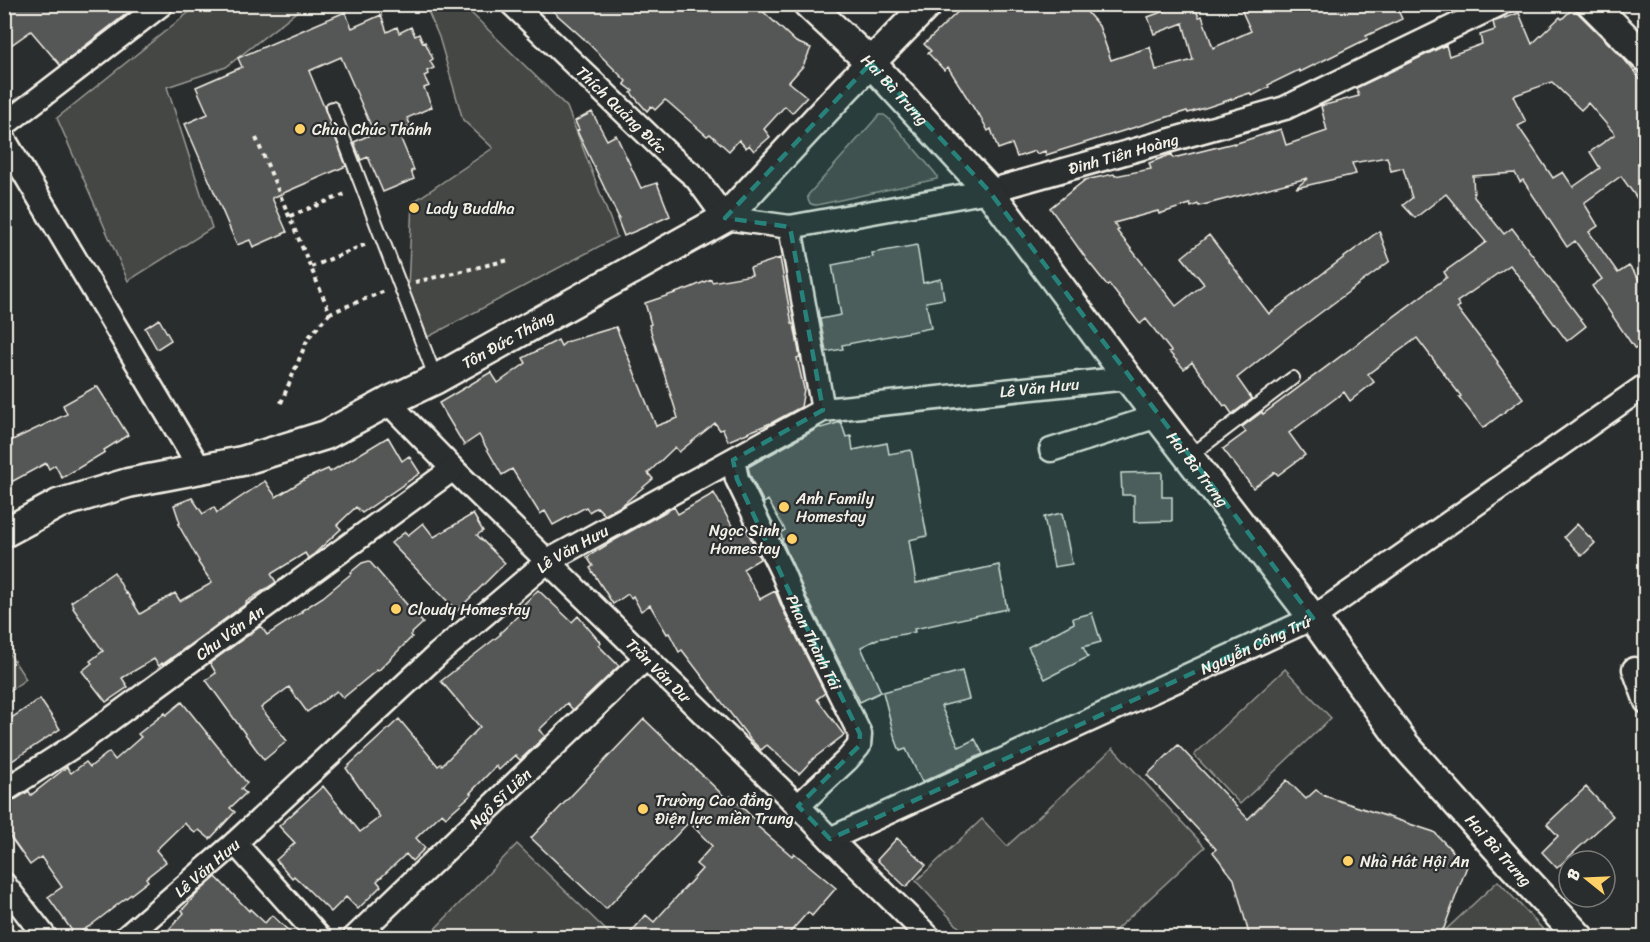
<svg xmlns="http://www.w3.org/2000/svg" width="1650" height="942" font-family="Sriracha,sans-serif">
  <style>
    .green { fill: #444645; stroke: #9c9c96; stroke-width: 1.5 }
    .building { fill: #555756; stroke: #f4f1e8; stroke-width: 1.5; fill-rule: evenodd }
    .lines { fill: none; stroke-linecap: round; stroke-linejoin: round }
    .service-casing { stroke: #f4f1e8; stroke-width: 16 }
    .minor-casing { stroke: #f4f1e8; stroke-width: 27 }
    .tertiary-casing { stroke: #f4f1e8; stroke-width: 33 }
    .path { stroke: #f4f1e8; stroke-width: 4; stroke-dasharray: 4.5 4.5; stroke-linecap: butt }
    .service { stroke: #2a2d2e; stroke-width: 12 }
    .minor { stroke: #2a2d2e; stroke-width: 22 }
    .tertiary { stroke: #2a2d2e; stroke-width: 28 }
    .marked { fill: #26827a; fill-opacity: 0.2; stroke: #26827a; stroke-width: 4.5; stroke-dasharray: 12 8; stroke-linejoin: round }
    .poi-dot { fill: #ffd166; stroke: #2a2d2e; stroke-width: 2 }
    .labels { text-anchor: middle; stroke-width: 4.5; stroke-linejoin: round; paint-order: stroke }
    .street-label { font-size: 16px; fill: #f4f1e8; stroke: #2a2d2e }
    .poi-label { font-size: 16px; fill: #f4f1e8; stroke: #2a2d2e; text-anchor: start }
  </style>
  <rect width="100%" height="100%" fill="#2a2d2e"/>
  <filter id="ink" filterUnits="userSpaceOnUse"><feTurbulence type="fractalNoise" baseFrequency=".0167" numOctaves="2"/><feDisplacementMap in="SourceGraphic" scale="12" xChannelSelector="R" yChannelSelector="G"/><feConvolveMatrix kernelMatrix="1 2 1 2 8 2 1 2 1" color-interpolation-filters="sRGB"/></filter>
  <g filter="url(#ink)">
    <path class="green" d="M198,5h107l-79,62 -59,20 45,141 -84,53 -71,-163z
      M407,5h56l104,102 50,130 -189,100 -20,-49 4,-85 81,-55 -30,-28 -24,-83 -12,-28z
      M879,115h5l4,3 47,55 2,3v3l-120,26c-7,0 -10,-3 -9,-10z
      M5,647l21,32 -21,15h-1z
      M1285,669l46,49 -91,86 -46,-49z
      M1113,748l92,99 -97,90h-140l-52,-56 66,-62 25,27z
      M517,844l96,93h-186z
      M1498,881l52,56h-112z"/>
    <path class="building" d="M4,4h135l-79,61 -29,-34 -27,19z
      M545,4h210l41,38 15,6 -8,18 -14,16 18,15 -15,16 -7,-7 -21,23 6,8 -16,14 -5,-6 -3,3 -7,-8 -10,11 -19,-17 -3,2 -39,-34 -3,-2 -10,10 -4,-4 -4,5 -16,-18 2,-2 -9,-7 2,-3 -43,-43z
      M966,4h114l19,22 12,34 39,-13 6,23 37,-10 -10,-37 -29,11 -6,-17 30,-11v-2h15l6,13 3,-1 11,32 38,-17 -10,-22 11,-5h143l7,15 -36,17 1,3 -67,33 -1,-2 -31,15 1,2 -17,9 -2,-3 -42,14 -20,6 -1,-2 -141,44 -1,-4 -8,3 -2,-3 -18,6 -5,-13 -14,5 -7,-20 -3,2 -9,-17 -1,1 -30,-48 -4,3 -16,-17 3,-2 -7,-7z
      M1573,8l51,51 22,27v125l-25,-35 -37,27 14,23 -9,6 29,41 11,-7 17,23v53l-11,7 -43,-63 10,-7 -27,-38 -8,6 -44,-67 -3,2 -5,-9 -42,3 1,21 30,37 8,-6 74,98 -19,15 -57,-76 -53,37 3,4 -3,2 41,54 -1,1 26,35 -40,30 -24,-31 2,-1 -44,-58 -49,36 6,8 -24,19 -6,-9 -55,41 16,22 -27,20 -3,-3 -22,16 -30,-39 23,-17 -4,-5 20,-15 1,2 184,-137 -3,-5 42,-30 -40,-48 -31,24 -12,-13 9,-7 -9,-30 -12,3 -4,-14 -35,6 4,11 -60,14 12,-10 -109,28 -1,-2 -7,3 -1,-3 -31,10 -1,-3 -44,12 5,7 -2,1 59,75 28,-22 -22,-27 27,-22 60,79 110,-83 11,30 -98,73 -55,44 15,21 -20,15 -6,-9 -2,1 -32,-44 -8,7 -15,-17 2,-1 -25,-32 -6,5 -31,-40 -2,1 -20,-25 -37,-52 35,-28 29,-6 1,2 36,-7 -2,-6 23,-9 1,4 61,-15v1l47,-15 5,16 41,-14 -6,-25 38,-10 -3,-8 90,-43 3,11 33,-12 -2,-9 15,-5 -2,-8 26,-9 13,31 28,-27 2,2zM1552,82l29,28 7,-7 27,31 -25,18 10,16 -27,19 -10,-15 -10,6 -35,-52 8,-4 -13,-26z
      M345,12l7,16 29,-13 6,17 10,-5 2,6 12,-6 4,9 4,-2 4,9 2,-1 8,17 -3,2 4,7 -7,3 1,3 -4,2 5,10 -5,2 8,19 -25,11 4,8 -13,6 16,38 -3,1 3,8 -31,13 -15,-35 -7,3 -7,-18 20,-9 -33,-76 -32,14 15,36 22,59 -74,32 15,34 -34,15 -3,-7 -13,5 -52,-121 23,-10 -12,-27 46,-20 -4,-9z
      M592,112l15,28 9,-5 25,53 16,-5 13,33 -46,20 -7,-18h2l-42,-87 2,-1 -4,-9z
      M917,245l6,38 18,-4 3,20 -18,3 5,26 -89,17 1,4 -17,3 -6,-33 21,-4 -9,-50 41,-8 -1,-4z
      M780,258l12,66h2l6,33 -3,1 7,31 -3,18 -28,15 -45,19 -5,-12 -3,1 -5,-7 -36,29 -4,-5 -27,26 5,6 -32,27 -16,9 -8,-8 -8,5 -3,-5 -33,18 -8,-14 -5,3 -28,-45 -10,6 -23,-40 -15,10 -25,-42 52,-31 7,11 28,-20 -3,-5 35,-18 3,6 5,-4 50,-15 40,99 22,-8 -29,-93 2,-1 -6,-21 45,-15 21,-9 1,3 40,-7 -2,-7z
      M159,319l12,21 -14,9 -12,-21z
      M97,386l31,49 -24,15 1,2 -43,26 -7,-13 -6,4 -3,-6 -42,23v-42l63,-30 -4,-9z
      M841,422l5,15 5,-1 2,14 34,-7 2,11 22,-4 16,86 -18,4 7,43 83,-18 8,44 -93,20 1,3 -38,7 -16,8 20,45 -21,10 -53,-104 -25,-58 1,-1 -3,-6 5,-3 -17,-30 -4,3 -14,-28 -2,-8 72,-40 1,1z
      M388,437l14,24 7,-5 11,17 -58,40 -6,-6 -19,18 4,4 -27,25 -6,4 -3,-5 -34,21 5,8 -30,20 1,1 -84,61 -1,-1 -3,3 -5,-7 -32,19 6,9 -22,15 -24,-31 10,-8 -2,-2 13,-10 -30,-43 1,-1 -3,-5 43,-30 12,22 1,-1 13,21 35,-21 5,8 32,-18 -14,-21 1,-1 -21,-37 2,-1 -6,-18 18,-7 11,16 11,-7 3,6 48,-32 11,16 31,-19 21,-9 2,3z
      M1162,472v25h10v24l-38,1v-27h-12l-1,-22z
      M714,493l22,40 10,-5 14,31 -17,10 17,30 15,-8 8,19 42,83 -8,6 27,36 -30,23 -15,16 -32,-29 -6,5 -11,-11 -68,-89 -3,2 -10,-19 -2,1 -17,-29 -9,6 -8,-15 -2,2 -3,-4 -15,10 -23,-36 3,-2 -6,-9 26,-16 61,-34 4,7z
      M1062,513l10,51 -18,3 -10,-50z
      M473,514l10,17 -6,4 28,28 -48,48 -66,-68 14,-11 3,3 15,-12 11,14z
      M1577,524l18,19 -13,13 -18,-19z
      M369,561l54,62 -13,12 2,2 -34,34 -1,-1 -34,28 -6,-7 -30,21 -18,-25 -28,21 26,33 -23,19 -58,-80 10,-7 -6,-10 51,-37 6,9 35,-23 -1,-1 22,-14 29,-24 -1,-1 11,-9z
      M538,590l34,32 6,-6 23,27 -3,2 21,21 -46,44 -6,-7 -28,27 6,6 -25,24 -5,-5 -16,15 -3,-4 -26,27 2,1 -26,23 -4,-4 -26,25 9,10 -13,13 -6,-7 -29,27 4,5 -23,23 -12,-12 -15,15 -37,-36 -2,2 -16,-18 19,-17 -16,-17 44,-40 37,46 20,-15 -34,-49 53,-49 39,47 3,-2 1,1 38,-38 -39,-46 60,-47 -1,-1 23,-22 -3,-3z
      M1092,613l9,29 -18,5 5,10 -43,22 -17,-32 46,-24 -1,-5z
      M962,671l7,28 -28,7 18,41 16,-8 8,15 -61,28 -16,-33 -6,2 -6,-16 -11,-43z
      M40,699l20,30 -51,34 4,6 -9,6v-52z
      M182,702l65,81 -6,6 5,4 -16,15 5,4 -25,27 -11,-9 -4,3 -11,-10 -28,27 10,12 -20,16 2,3 -58,45 -15,9 -27,-38 14,-10 -21,-30 -11,8 -26,-37v-24l7,-2 18,-11 2,4 36,-28 4,6 15,-11 4,5 19,-15 6,8 26,-23 -3,-3 27,-21 1,2z
      M644,719l83,80 4,-3 27,27 -2,2 36,31 2,-3 42,35 -24,28 -4,-4 -23,26h-159l20,-23 8,7 48,-53 -6,-5 16,-18 -23,-24 -83,87 -75,-71z
      M1178,745l70,74 39,-39 19,19 10,-9 9,6 109,36 33,34 -23,62 -10,10h-184l-16,-59 -21,-27 3,-3 -69,-74z
      M1586,787l27,29 -56,52 -15,-16 16,-16 -11,-12z
      M897,838l29,27 -20,22 -29,-27z
      M216,877l33,34 1,-2 15,14 7,-8 24,23h-135l23,-25 -2,-3 16,-17z"/>
    <g class="lines">
      <defs>
        <path id="service" d="M332,108l104,271
          M1190,456l103,-78"/>
        <g id="minor">
          <path id="s1" d="M512,4l156,150 28,24 29,40 65,9 199,-36 296,-83 215,-104"/>
          <path d="M4,125l158,-121"/>
          <path d="M4,139l196,330"/>
          <path d="M790,227l33,183"/>
          <path id="s2" d="M388,402l65,67 345,337 32,33 100,99"/>
          <path d="M1051,450l107,-34"/>
          <path id="s3" d="M733,460l4,19 46,95 12,30 65,130 -1,12 -12,14 -49,46"/>
          <path d="M1634,669l12,33"/>
          <path id="s4" d="M4,791l73,-47 376,-275"/>
          <path id="s5" d="M830,839l483,-221 333,-233"/>
          <path d="M235,843l85,95"/>
          <path d="M4,884l42,54"/>
          <path id="s6" d="M125,938l110,-95 203,-189 110,-93 275,-151 305,-32"/>
          <path id="s7" d="M354,938l292,-280"/>
        </g>
        <g id="tertiary">
          <path id="s8" d="M808,4l63,59 118,128 139,187 185,240 92,127 108,121 67,72"/>
          <path d="M1592,4l54,54"/>
          <path id="s9" d="M4,533l54,-29 70,-21 114,-22 84,-26 62,-33 48,-23 289,-161 121,-130 82,-84"/>
        </g>
      </defs>
      <use href="#service" class="service-casing"/>
      <use href="#minor" class="minor-casing"/>
      <use href="#tertiary" class="tertiary-casing"/>
      <path class="path" d="M256,138l74,175 55,-22
        M290,216l58,-23
        M311,267l58,-24
        M415,282l94,-22
        M281,403l27,-65 22,-25"/>
      <use href="#service" class="service"/>
      <use href="#minor" class="minor"/>
      <use href="#tertiary" class="tertiary"/>
    </g>
  </g>
  <path class="marked" d="M871,63l118,128 324,427 -483,221 -32,-33 61,-60 1,-12 -65,-130 -58,-125 -4,-19 90,-50 -33,-183 -65,-9z"/>
  <g class="poi-dot">
    <circle cx="300" cy="129" r="6"/>
    <circle cx="414" cy="208" r="6"/>
    <circle cx="784" cy="507" r="6"/>
    <circle cx="792" cy="539" r="6"/>
    <circle cx="396" cy="609" r="6"/>
    <circle cx="643" cy="809" r="6"/>
    <circle cx="1348" cy="861" r="6"/>
  </g>
  <g class="labels">
    <g class="street-label">
      <text dy="6" stroke="none"><textPath href="#s8" startOffset="122">Hai Bà Trưng</textPath></text>
      <text dy="6" stroke="none"><textPath href="#s1" startOffset="152">Thích Quảng Đức</textPath></text>
      <text dy="6" stroke="none"><textPath href="#s1" startOffset="710">Đinh Tiên Hoàng</textPath></text>
      <text dy="6" stroke="none"><textPath href="#s9" startOffset="544">Tôn Đức Thắng</textPath></text>
      <text dy="6" stroke="none"><textPath href="#s6" startOffset="1098">Lê Văn Hưu</textPath></text>
      <text dy="6" stroke="none"><textPath href="#s8" startOffset="608">Hai Bà Trưng</textPath></text>
      <text dy="6" stroke="none"><textPath href="#s6" startOffset="594">Lê Văn Hưu</textPath></text>
      <text dy="6" stroke="none"><textPath href="#s4" startOffset="276">Chu Văn An</textPath></text>
      <text dy="6" stroke="none"><textPath href="#s3" startOffset="200">Phan Thành Tái</textPath></text>
      <text dy="6" stroke="none"><textPath href="#s5" startOffset="468">Nguyễn Công Trứ</textPath></text>
      <text dy="6" stroke="none"><textPath href="#s2" startOffset="381">Trần Văn Dư</textPath></text>
      <text dy="6" stroke="none"><textPath href="#s7" startOffset="202">Ngô Sĩ Liên</textPath></text>
      <text dy="6" stroke="none"><textPath href="#s8" startOffset="1094">Hai Bà Trưng</textPath></text>
      <text dy="6" stroke="none"><textPath href="#s6" startOffset="108">Lê Văn Hưu</textPath></text>
    </g>
    <g class="poi-label">
      <text x="312" y="135">Chùa Chúc Thánh</text>
      <text x="426" y="214">Lady Buddha</text>
      <text x="796" y="504">Anh Family<tspan x="796" dy="18">Homestay</tspan></text>
      <text x="780" y="536" text-anchor="end">Ngọc Sinh<tspan x="780" dy="18">Homestay</tspan></text>
      <text x="408" y="615">Cloudy Homestay</text>
      <text x="655" y="806">Trường Cao đẳng<tspan x="655" dy="18">Điện lực miền Trung</tspan></text>
      <text x="1360" y="867">Nhà Hát Hội An</text>
    </g>
  </g>
  <rect width="1650" height="942" fill="none" stroke="#2a2d2e" stroke-width="24"/>
  <rect x="12" y="12" width="1626" height="918" fill="none" stroke="#f4f1e8" stroke-width="2" filter="url(#ink)"/>
  <g transform="translate(1587 879) rotate(288)"><circle r="28" fill="#2a2d2e" stroke="#7b7b78" stroke-width="1.5"/>
  <path d="M0-4.5L10 22L0 15L-10 22Z" fill="#ffd166"/>
  <text y="-9" font-size="16" font-weight="bold" text-anchor="middle" fill="#f4f1e8">B</text>
  </g>
</svg>
